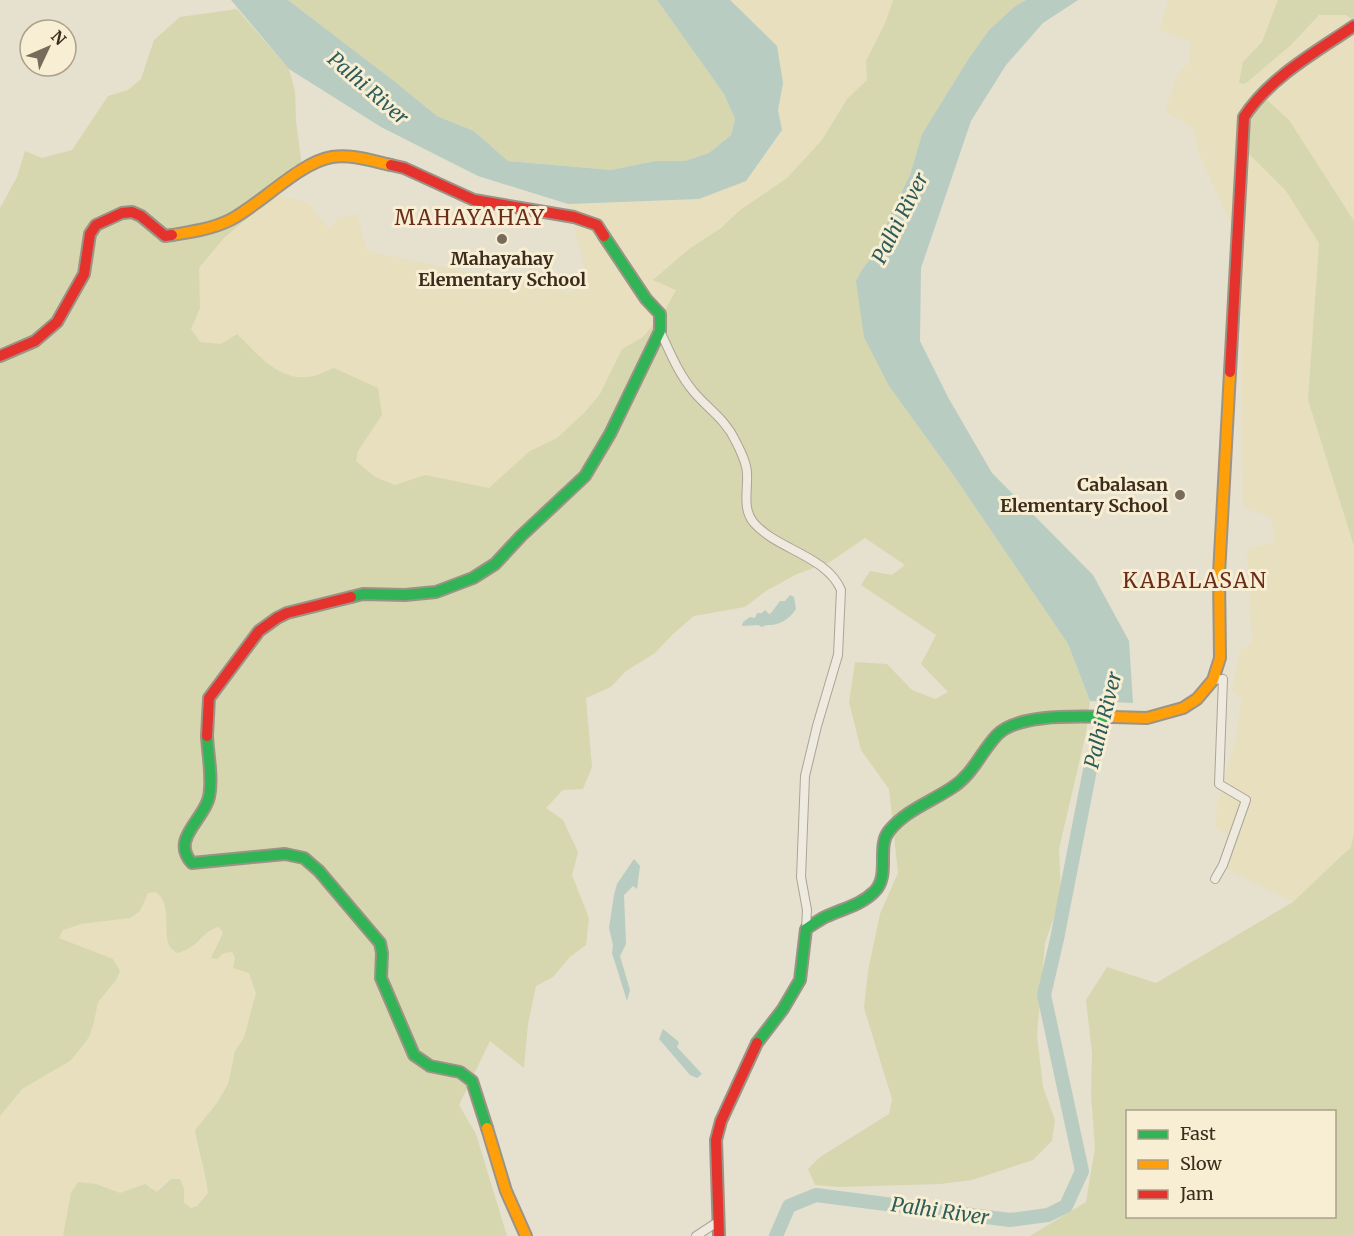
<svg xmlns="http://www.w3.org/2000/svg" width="1354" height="1236" font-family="Merriweather,serif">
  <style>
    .farmland { fill: #e7dfbd }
    .green { fill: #d6d7af; fill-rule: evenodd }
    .water { fill: #b8ccc1 }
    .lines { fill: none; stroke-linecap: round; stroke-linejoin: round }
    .river { stroke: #b8ccc1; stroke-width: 14 }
    .street-casing { stroke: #aba496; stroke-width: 10 }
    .fast-casing { stroke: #9b9486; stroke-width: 14 }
    .slow-casing { stroke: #9b9486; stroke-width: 14 }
    .jam-casing { stroke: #9b9486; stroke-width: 14 }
    .street { stroke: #eeeae0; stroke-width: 8 }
    .fast { stroke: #30b455; stroke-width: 10 }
    .slow { stroke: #ff9f0a; stroke-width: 10 }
    .jam { stroke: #e5322d; stroke-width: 10 }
    .poi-dot { fill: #776b5b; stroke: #f8eed3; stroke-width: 2 }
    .labels { text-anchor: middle; stroke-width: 6; stroke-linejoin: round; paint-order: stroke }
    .poi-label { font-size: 18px; font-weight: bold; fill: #3b2c1d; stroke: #f8eed3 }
    .water-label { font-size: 20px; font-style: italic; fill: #2c5c5a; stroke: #f8eed3 }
    .quarter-label { font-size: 21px; letter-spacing: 1.5px; fill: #6b2c1a; stroke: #f8eed3 }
  </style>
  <rect width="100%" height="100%" fill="#e6e0ce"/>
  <path class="farmland" d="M730,0h163l-7,21 -20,40 1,19 -20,19 -25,41 -35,38 -48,33 -18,17 -32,21 -35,31 23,10 -13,22 -21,25 -21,12 -22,45 -15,18 -28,26 -27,13 -41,37 -64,-13 -30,10 -20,-8 -19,-16 2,-10 24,-36 -48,-47 -26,10 -21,-1 -20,-14 -30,-29 -16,10 -21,-2 -9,-13 9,-21 -1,-39 25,-31 51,-43 32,7 23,28 8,-12 19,-4 10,37 200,42 15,-5 5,-11 -19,-73 131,-5 47,-18 36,-50 -4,-21 5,-27 -38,-67z
    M1168,0h111l-17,42 -19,20 2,22 46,-39 28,-30h28l7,6v200l-108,-70 40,40 33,52 -11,157 46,146v286l-3,15 -58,55 -68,-34 8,-31 -17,-9 1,-22 19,-68 6,-39 -10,-8 8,-41 12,-6 -5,-95 29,-7 -6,-25 -27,-11 -2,-204 2,-53 -44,-95 -6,-27 -28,-15 12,-37 13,-14 1,-19 -31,-11z
    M148,892h7l6,3 3,7 3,27 32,14 13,-14 7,-2 4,6 -8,15 9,5 8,-1 3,6 3,12h6l5,3 7,20 -12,45 -9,13 -4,15 -3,18 -11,19 -22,27 2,19 7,16 4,28 -11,13 -6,2 -7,-5v-14l-20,-5 -7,8 -6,-6 -13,1 -18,6 -24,-9 -25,9 -8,43h-63v-120l22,-27 21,-14 46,-38 5,-15 4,-20 18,-22 -14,-25 -43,-17 4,-8 18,-6 49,-6 10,-7z"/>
  <path class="green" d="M288,0h369l67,94 11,25 -4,16 -22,18 -24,8h-30l-44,9 -103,-9 -34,-30 -37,-15 -43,-35z
    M893,0h133l-12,7 -25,23 -20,28 -47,76 -12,41 -20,40 -12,34 -15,19 26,118 65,90 114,168 22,57 -4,32 -27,116 2,48 -16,46 -8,92 6,52 12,33 -3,21 -19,19 -61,20 -32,4 -101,3 -24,-2 -7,-16 12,-12 69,-43 3,-15 -28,-91 4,-37 12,-57 18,-41 -9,-84 -28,-39 -12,-48 6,-40 32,2 25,26 23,9 13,-7 -27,-28 15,-29 -75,-50 9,-14 22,4 13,-10 -40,-27 -35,24 -33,12 -31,17 -21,16 -51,9 -21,18 -18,19 -29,18 -15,16 -25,11 6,69 -9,22 -20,1 -17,18 17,12 15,32 -6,23 17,43 -3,27 -16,12 -17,20 -17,9 -8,38 -4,44 -34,-27 -31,64 17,29 31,102h-444l8,-43 7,-11 18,2 24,9 25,-9 12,8 14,-13h9l4,10v14l7,5 6,-2 11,-13c-2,-22 -10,-41 -13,-63l22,-27 11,-19 7,-33 9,-13 12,-45 -7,-20 -16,-5 2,-10 -3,-6 -8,1 -7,6 -6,-1 12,-25 -4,-6c-16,3 -21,22 -42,26 -4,-3 -8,-6 -9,-11 -4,-16 3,-41 -13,-50l-7,1 -8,18 -10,7 -49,6 -18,6 -4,8 54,21 7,12 -4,9 -18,22 -4,20 -5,15 -9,12 -10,12 -48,28 -22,27v-908l17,-31 8,-26 17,7 30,-8 36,-54 20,-6 13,-11 13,-39 26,-23 57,-8 52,60 6,22 1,30 6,45 -27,29 -51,43 -25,30 1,40 -9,21 9,13 21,2 16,-10c20,19 40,46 70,43 9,0 18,-6 27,-9l44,20 4,27 -24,36 -2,10 19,16 20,8 30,-10 64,13 41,-37 27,-13 28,-26 15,-18 22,-45 21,-12 21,-25 12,-22 -23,-10 36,-31 32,-21 18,-17 48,-33 35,-38 25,-41 20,-19 -1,-19 20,-40z
    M1278,0h76v21l-8,-6h-27l-28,30 -46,39 -6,-1 4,-21 19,-20z
    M1267,100l22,20 65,101v325l-46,-146 11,-157 -33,-52 -40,-40 7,-42z
    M1354,832v404h-324l56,-34 9,-54 -4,-54 1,-41 -6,-53 21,-33 49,16 137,-81 58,-55zM1128,1112h206v104h-206z"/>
  <path class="water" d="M231,0h57l106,81 43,35 37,15 34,30 103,9 44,-9h30l24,-8 22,-18 4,-16 -11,-25 -67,-94h73l47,46 6,37 -5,27 4,20 -36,51 -47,18 -131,5 -90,-28 -97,-49 -92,-58z
    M1026,0h52l-35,23 -37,42 -35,56 -50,147 -1,73 29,58 43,74 101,102 36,66 4,62 -43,-2 -22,-57 -114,-168 -65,-90 -25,-49 -8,-56 7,-13 15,-19 12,-34 20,-40 12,-41 47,-76 20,-28 25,-23z
    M790,595l4,2 2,12c-6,9 -14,15 -25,16 -3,0 -6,0 -9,2l-4,-2 -16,1 1,-4 7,-5 5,1 2,-5h5l3,-3 4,4 2,-1 9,-12h5z
    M634,859l6,7 -3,23 -4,-3 -9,9 2,49 -6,12 10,34 -3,11 -15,-48 1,-8 -4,-17 5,-33 3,-11z
    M663,1029l16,13 -2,5 25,27 -5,4 -7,-3 -31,-36z"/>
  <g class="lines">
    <path class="river" d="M776,1236l13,-30 27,-11 194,25 38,-5 18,-9 16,-35 -38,-176 13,-56 33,-169 24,-84"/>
    <defs>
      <path id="street" d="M660,331c10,21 18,42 33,60 14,17 33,29 42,49 5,10 12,23 12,34 1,17 -5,35 7,49 22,26 73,33 87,67l-3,65 -21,71 -12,50 -4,101 6,33 -1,19
        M1213,680l10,-1 -4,105 27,16 -23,65 -8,14
        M696,1236l23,-15"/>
      <path id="fast" d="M351,597l12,-3 42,1 31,-3 37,-14 22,-14 26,-28 64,-60 25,-42 50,-103v-17l-14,-15 -42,-63
        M207,736c1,20 6,42 2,61 -5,23 -39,42 -17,66l93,-9 19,4 15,13 61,72 2,10 -1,25 33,77 16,11 30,6 12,9 15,47
        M757,1043l26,-34 17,-29 6,-51c6,-4 13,-9 19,-12 17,-8 36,-12 49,-25 17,-16 2,-45 15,-61 17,-21 42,-29 64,-44 20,-13 28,-35 44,-52 22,-23 87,-18 116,-18"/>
      <path id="slow" d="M172,235c19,-3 40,-6 58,-15 30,-15 70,-58 102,-63 20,-3 40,4 59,8
        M1113,717l34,1 36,-10 14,-9 16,-19 7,-22 -1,-84 11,-202
        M487,1128l19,63 20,45"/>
      <path id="jam" d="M391,165l13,3 70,32 100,17 23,8 7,11
        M0,356l35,-15 22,-19 27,-48 6,-40 6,-9 26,-12 10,-1 9,4 24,20 7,-1
        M1230,372l14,-255c26,-40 72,-65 110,-91
        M207,736l2,-38 50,-67 18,-13 10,-5 64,-16
        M719,1236l-3,-96 5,-19 36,-78"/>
    </defs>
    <use href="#street" class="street-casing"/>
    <use href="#fast" class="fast-casing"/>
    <use href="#slow" class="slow-casing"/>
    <use href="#jam" class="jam-casing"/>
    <use href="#street" class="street"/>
    <use href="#fast" class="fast"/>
    <use href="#slow" class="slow"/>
    <use href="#jam" class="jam"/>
  </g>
  <g class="poi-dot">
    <circle cx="502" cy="239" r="6"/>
    <circle cx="1180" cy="495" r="6"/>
  </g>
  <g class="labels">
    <g class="poi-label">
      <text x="502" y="265">Mahayahay<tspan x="502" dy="21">Elementary School</tspan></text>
      <text x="1168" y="491" text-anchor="end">Cabalasan<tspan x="1168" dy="21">Elementary School</tspan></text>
    </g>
    <g class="water-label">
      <text transform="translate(368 88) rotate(41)" y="7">Palhi River</text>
      <text transform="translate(900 218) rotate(-63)" y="7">Palhi River</text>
      <text transform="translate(1103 720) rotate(-76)" y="7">Palhi River</text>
      <text transform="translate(940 1211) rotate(8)" y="7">Palhi River</text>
    </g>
    <g class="quarter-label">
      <text x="470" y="225">MAHAYAHAY</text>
      <text x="1195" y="588">KABALASAN</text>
    </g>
  </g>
  <rect x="1126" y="1110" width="210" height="108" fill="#f8eed3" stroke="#aca08a" stroke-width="1.5"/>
  <rect x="1138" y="1130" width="30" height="9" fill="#30b455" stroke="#aca08a" stroke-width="1.5"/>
  <text x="1180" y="1140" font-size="18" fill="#3b2c1d">Fast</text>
  <rect x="1138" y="1160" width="30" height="9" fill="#ff9f0a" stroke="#aca08a" stroke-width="1.5"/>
  <text x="1180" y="1170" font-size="18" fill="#3b2c1d">Slow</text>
  <rect x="1138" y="1190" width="30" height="9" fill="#e5322d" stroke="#aca08a" stroke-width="1.5"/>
  <text x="1180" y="1200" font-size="18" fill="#3b2c1d">Jam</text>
  <g transform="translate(48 48) rotate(46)"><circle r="28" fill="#f8eed3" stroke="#aca08a" stroke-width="1.5"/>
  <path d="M0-4.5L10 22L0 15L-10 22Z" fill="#776b5b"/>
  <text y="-9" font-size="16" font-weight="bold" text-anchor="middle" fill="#3b2c1d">N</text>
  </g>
</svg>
